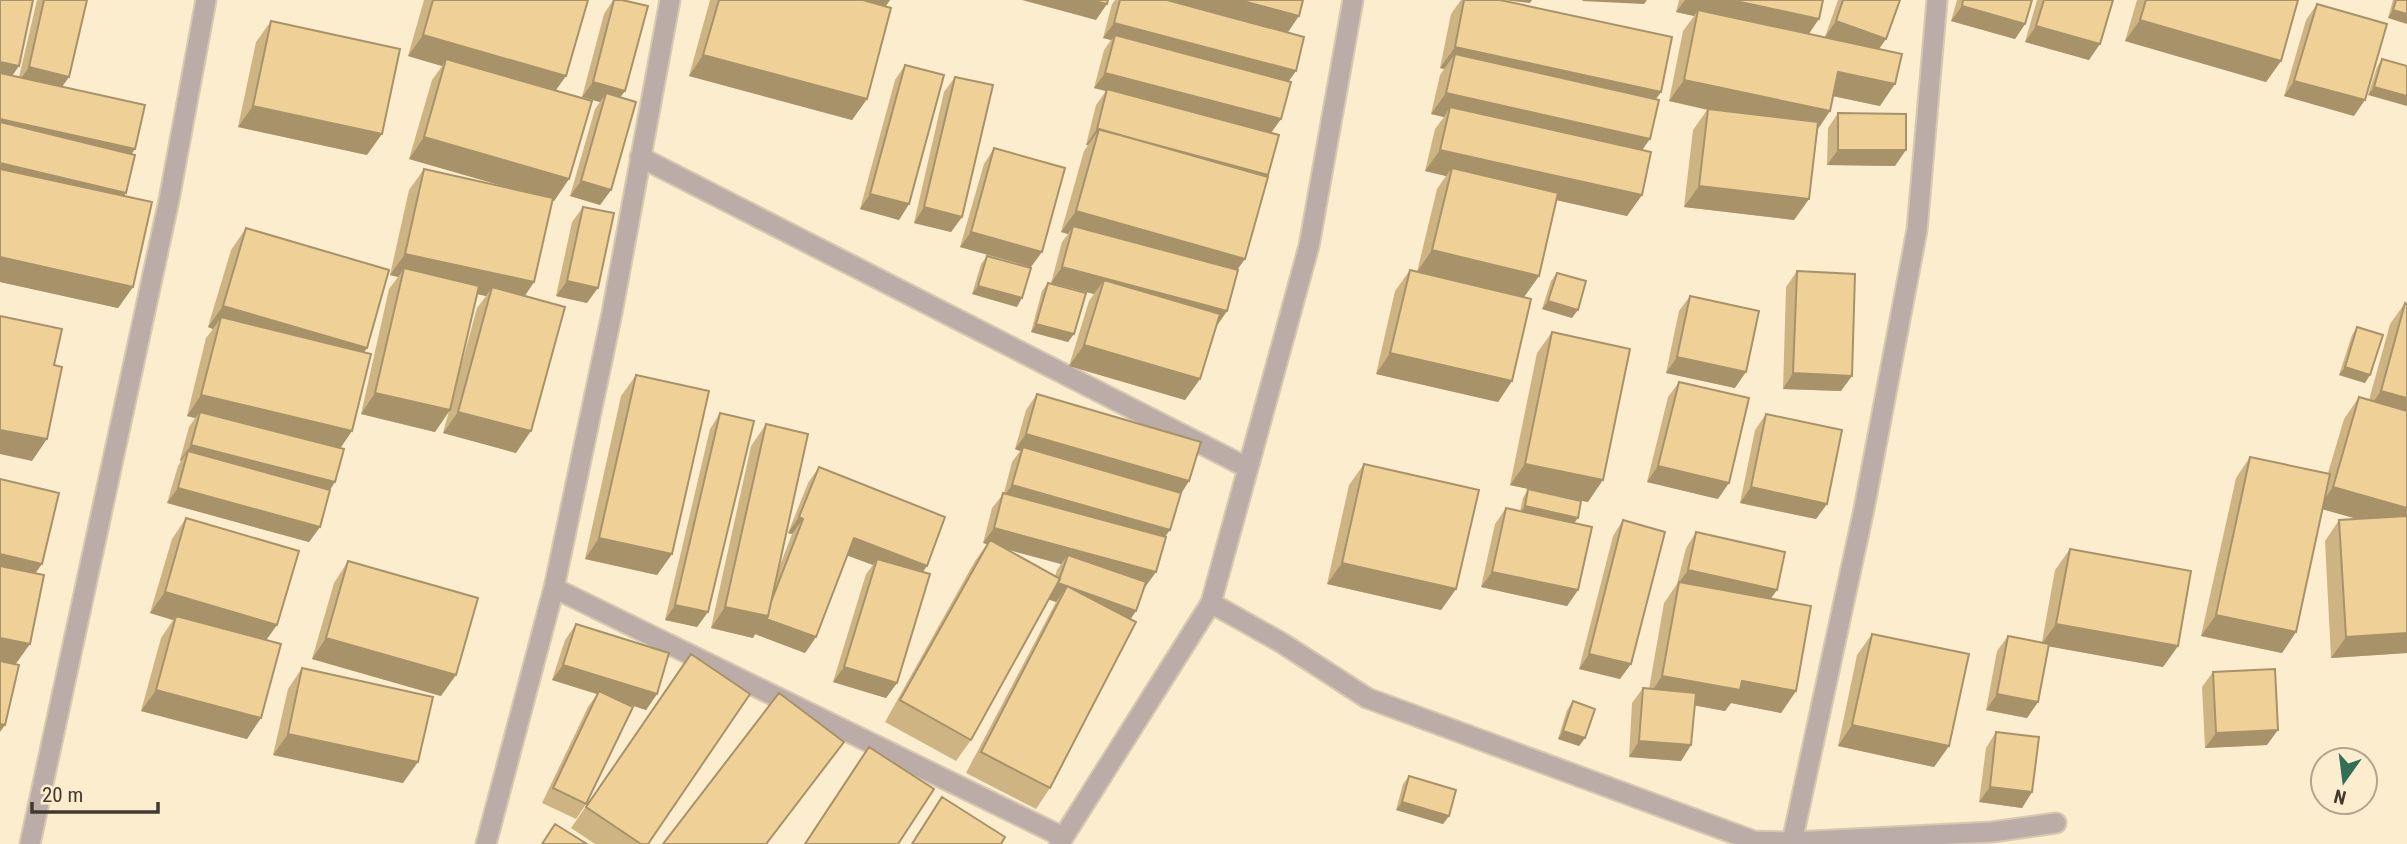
<svg xmlns="http://www.w3.org/2000/svg" width="2407" height="844" font-family="'Roboto Condensed',sans-serif">
  <style>
    .lines { fill: none; stroke-linecap: round; stroke-linejoin: round }
    .minor-casing { stroke: #d7c9af; stroke-width: 23 }
    .minor { stroke: #bcaca8; stroke-width: 19 }
    .wall { fill: #ceb483; fill-rule: evenodd }
    .shaded-wall { fill: #a7926a }
    .building { fill: #efd198; stroke: #a7926a; stroke-width: 2 }
  </style>
  <rect width="100%" height="100%" fill="#fdedcf"/>
  <g class="lines">
    <defs>
      <path id="minor" d="M640,157l608,311
        M554,588l509,249
        M1211,603l71,40 85,55 387,143 38,1 200,-10 64,-9
        M1792,842l72,-333 53,-279 20,-230
        M30,844l139,-644 37,-200
        M486,844l68,-256 58,-275 58,-313
        M1059,844l152,-241 98,-357 44,-246"/>
    </defs>
    <use href="#minor" class="minor-casing"/>
    <use href="#minor" class="minor"/>
  </g>
  <path class="wall" d="M0,0l12,76 7,1 18,-77h50l-18,77 -7,10 70,67 -6,39 -2,3 9,91 -15,21 -118,-26z
    M424,0h164l-32,90 13,89 -15,22 -2,-1 -18,82 -9,14 -9,157 -73,-20 6,-22 -14,21 -74,-18 28,-125 9,-12 -8,-2 19,-85 15,-21 91,20 -106,-30 23,-79 10,-14 -34,-10zM477,294l9,2 -9,12 -25,91z
    M613,0h9l-2,98 -9,92 -11,15 -30,-9 25,-87 5,-7 -18,-5 22,-83z
    M710,0h180l-4,6 -19,93 -15,21 -163,-44z
    M1115,0h188l-16,32 9,39 -7,10 -8,38 -10,14 -3,42 -31,95 -10,41 -11,15 -16,53 -15,21 -116,-34 20,-65 5,-7 -43,-11 11,-41 6,-8 -7,-2 23,-81 4,-6h-2l10,-40 10,-14 -12,-3 10,-38 7,-10 -8,-2 9,-34z
    M1461,0h39l161,92 -6,7 -13,51v45l-15,21 -71,-16 -17,76 -15,21 -107,-25 20,-83 9,-13 -21,-5 10,-42 9,-12 -13,-3 9,-39 4,-6 -4,-1 11,-54z
    M1679,0h144l-14,34 22,5 -6,-2 13,-37h62l-14,39 -7,10 1,57 -47,-10 -3,15 -12,18 -9,70 -15,21 -110,-13 9,-77 14,-20 -38,-9 14,-70 11,-15 -18,-4z
    M1957,0h75l-7,24 -10,15 -64,-18z
    M2037,0h76l-24,60 -64,-18z
    M2137,0h161l-17,61 -15,21 -141,-41z
    M2393,0h14l-19,18z
    M2317,4l37,112 -70,-20 22,-76z
    M271,21l96,134 -129,-28 18,-85z
    M2382,59l25,7 -39,29 9,-28z
    M905,65l4,139 -10,16 -39,-11 35,-129z
    M955,77l7,140 -11,15 -37,-9 30,-131z
    M1838,113l57,53 -68,-1 1,-37z
    M994,148l37,119 -71,-20 24,-83z
    M583,207l4,96 -31,-7 16,-74z
    M246,228l121,120 -3,4 -12,79 -12,17 -20,79 -11,15 -142,-39 11,-37 3,-5 -1,-1 9,-33 6,-9 -8,-2 19,-78 7,-9 -5,-2 23,-77z
    M987,256l30,51 -45,-13 9,-30z
    M1410,270l102,111 -14,21 -122,-28 19,-83z
    M1797,271l44,120 -58,-2 3,-102z
    M1557,273l15,45 -30,-9 9,-28z
    M1048,283l26,51 -6,8 -37,-10 11,-41z
    M1690,296l45,92 -69,-15 13,-62z
    M2405,303l2,350 -76,5 -6,-117 14,-21 19,-1 -35,-10 -27,123 -14,21 -81,-17 35,-158 14,-21 78,16 16,-54 15,-22 10,3 21,-76z
    M2357,327l8,56 -26,-8 13,-40z
    M1552,332l36,170 -78,-17 27,-132z
    M636,375l36,179 -15,21 -72,-16 36,-163z
    M1679,382l39,117 -71,-17 21,-85z
    M1037,394l152,87 -9,13 -15,43 -9,35 -11,15 -95,201 -14,21 -70,-36 90,-171 -7,-3 -78,141 -15,21 -71,-39 90,-161 12,-17 -4,-1 9,-35 12,-15 8,-31 8,-11 -5,-2 11,-39zM1007,549l54,15 -4,6 -2,6z
    M720,413l-12,199 -11,15 -32,-7 45,-191z
    M1766,414l61,90 -11,15 -76,-16 15,-73z
    M766,424l11,149 15,-39 -4,-1 20,-50 11,-16 108,99 -5,6 -25,111 -11,15 -53,-16 33,-108 7,-9 -26,-10 -31,82 -11,16 -50,-19 -2,4 -42,-10 40,-182z
    M1364,464l92,125 -15,21 -114,-26 22,-99z
    M1528,489l46,34 4,67 -11,16 -86,-19 14,-63 11,-16 14,3 3,-13z
    M186,518l81,122 -20,99 -106,-28 20,-73 12,-18 -23,-7 22,-74z
    M1623,520l-3,159 -41,-10 34,-133z
    M1696,532l81,58 -6,8 25,93 -15,22 -50,-10 -6,8 -30,-6 -4,40 -10,16 -52,-4 3,-54 11,-15 6,1 15,-86 13,-19 9,-36z
    M2070,549l108,97 -15,21 -114,-21 -11,56 -11,16 -41,-8 11,-59 11,-15 34,6 13,-72z
    M348,561l93,135 -129,-37 22,-76z
    M576,624l81,70 -11,16 -23,-8 -37,102 -10,15 -34,-16 46,-96 9,-13 -45,-14 13,-40z
    M1872,634l77,112 -15,21 -96,-21 19,-91z
    M691,654l-43,190h-53l-24,-16z
    M302,668l101,115 -130,-28 15,-66z
    M2213,672l54,73 -62,3 -3,-61z
    M1573,701l12,37 -6,8 -21,-7 9,-29z
    M1996,732l36,60 -10,16 -43,-6 7,-54z
    M869,747l29,97h-94l50,-76z
    M1409,776l40,40 -6,8 -47,-14 7,-26z
    M942,797l59,47h-90z"/>
  <path class="shaded-wall" d="M835,0h55l-9,12z
    M1022,0h68l17,4 -11,16z
    M1147,0h92l60,16 -15,22z
    M1503,0h29l-2,3z
    M1583,0h64l-3,4 -62,-3z
    M1685,0h46l88,19 -15,22 -106,-31 -4,6 -18,-4z
    M1962,6l63,18 -10,15 -64,-18z
    M2393,10l14,4v10l-19,-6z
    M2140,20l141,41 -15,21 -141,-41z
    M1836,21l50,18 -11,15 -50,-17z
    M1114,23l182,48 -11,15 -170,-51 -4,5 -8,-2z
    M2036,26l64,18 -11,16 -64,-18z
    M423,35l143,41 -15,21 -105,-38 -4,7 -34,-10z
    M1455,47l206,45 -15,21 -191,-59 -11,15 -4,-1z
    M703,55l164,44 -15,21 -163,-44z
    M0,62l19,4 -11,16 -8,-2z
    M29,67l40,10 -11,15 -40,-9z
    M1838,72l57,12 -15,22 -57,-12z
    M1105,73l176,46 -11,15 -163,-45 -1,2 -12,-3z
    M1684,80l146,31 -15,22 -146,-32z
    M2294,81l71,19 -11,16 -70,-20z
    M593,82l32,9 -11,15 -8,-13 -6,9 -18,-5z
    M2374,87l33,9v10l-39,-11z
    M1446,93l204,46 -15,21 -185,-53 -6,10 -13,-3z
    M253,106l129,28 -15,21 -129,-28z
    M0,119l135,30 -10,15 -125,-27z
    M1097,129l2,1 -11,15h-2z
    M1099,130l169,45 -11,15z
    M424,137l145,42 -15,22 -145,-42z
    M1440,150l202,45 -15,21 -177,-40 2,-8 -6,8 -21,-5z
    M1838,150h68l-11,16 -68,-1z
    M0,163l126,30 -10,16 -116,-28z
    M581,181l30,9 -11,15 -30,-9z
    M1699,186l110,13 -15,21 -110,-13z
    M870,194l39,10 -10,16 -39,-11z
    M924,207l38,10 -11,15 -37,-9z
    M1076,211l169,48 -15,21 -157,-54 -5,8 -7,-2z
    M971,232l71,20 -11,15 -71,-20z
    M1432,250l107,26 -15,21 -107,-25z
    M405,254l129,28 -15,22 -27,-17 -6,9 -84,-18 2,-10 -6,9 -8,-2z
    M0,257l133,30 -15,21 -118,-26z
    M1062,267l165,44 -11,16 -112,-47 -10,14 -43,-11z
    M567,281l31,7 -11,15 -31,-7z
    M978,286l44,12 -5,9 -45,-13z
    M1548,301l30,9 -6,8 -30,-9z
    M223,306l144,42 -15,21 -131,-52 -8,12 -5,-2z
    M1036,324l38,10 -6,8 -37,-10z
    M1084,345l116,34 -15,21 -116,-34z
    M1390,353l122,28 -14,21 -122,-28z
    M1677,357l69,15 -11,16 -69,-15z
    M2345,367l25,8 -5,8 -26,-8z
    M1793,373l59,3 -11,15 -58,-2z
    M2381,391l26,7v25l-41,-11z
    M375,393l75,17 -15,22 -74,-18z
    M201,395l151,36 -15,22 -137,-41 -5,6 -8,-2z
    M458,412l73,19 -15,22 -73,-20z
    M0,430l47,9 -15,22 -32,-7z
    M1026,434l163,47 -10,16 -156,-50 -3,4 -5,-2z
    M191,445l144,37 -10,16 -137,-47 -7,10 -1,-1z
    M1525,464l78,16 -15,22 -78,-17z
    M1658,466l71,17 -11,16 -71,-17z
    M1012,485l158,45 -11,15 -158,-45z
    M1751,487l76,17 -11,15 -76,-16z
    M2333,487l74,21v25l-89,-25z
    M178,488l142,39 -11,15 -142,-39z
    M1525,506l53,12 -6,8 -53,-12z
    M799,517l4,2 -11,15 -4,-1z
    M994,528l162,44 -11,15 -81,-22 4,-10 -7,9 -78,-21z
    M599,538l73,16 -15,21 -72,-16z
    M854,538l73,28 -11,16 -39,-23 -4,6 -30,-11z
    M0,554l42,10 -15,21 -27,-7z
    M1342,563l114,26 -15,21 -114,-26z
    M1688,570l89,20 -11,15 -87,-22z
    M1492,572l86,18 -11,16 -86,-19z
    M1058,583l9,3 -11,16 -9,-3z
    M1067,586l69,25 -10,15z
    M165,592l112,33 -15,21 -86,-30 -3,4 -23,-7z
    M675,605l33,7 -11,15 -32,-7z
    M725,607l43,9 48,21 -11,16 -50,-19 -2,4 -42,-10z
    M2216,615l80,17 -14,21 -81,-17z
    M2056,624l122,22 -15,21 -122,-22z
    M2407,633v20l-76,5 15,-21z
    M0,638l30,6 -15,21 -15,-3z
    M326,638l130,37 -15,21 -129,-37z
    M1589,654l42,10 -11,15 -41,-10z
    M563,665l94,29 -11,16 -49,-16 2,-3 -2,3 -45,-14z
    M844,667l53,16 -11,15 -53,-16z
    M1662,676l80,5 54,10 -15,22 -50,-10 -6,8 -77,-14z
    M156,690l105,28 -14,21 -106,-28z
    M1997,694l41,8 -11,16 -41,-8z
    M0,724l5,1 -5,7z
    M1852,725l97,21 -15,21 -96,-21z
    M2278,730l-11,15 -62,3 11,-15z
    M1563,731l22,7 -6,8 -21,-7z
    M288,734l130,28 -15,21 -130,-28z
    M1639,741l52,4 -10,16 -52,-4z
    M844,742l-77,102h-1z
    M1990,787l42,5 -10,16 -43,-6z
    M1402,802l47,14 -6,8 -47,-14z"/>
  <path class="building" d="M0,0h33l-14,66 -19,-4z
    M44,0h43l-18,77 -40,-10z
    M433,0h155l-22,76 -143,-41z
    M614,0h8l26,6 -23,85 -32,-9z
    M719,0h144l28,8 -24,91 -164,-44z
    M1090,0h18l-1,4z
    M1120,0h47l137,37 -8,34 -182,-48z
    M1239,0h64l-4,16z
    M1464,0h36l172,37 -11,55 -206,-45z
    M1731,0h92l-4,19z
    M1843,0h57l-14,39 -50,-18z
    M1963,0h69l-7,24 -63,-18z
    M2044,0h69l-13,44 -64,-18z
    M2146,0h152l-17,61 -141,-41z
    M2396,0h11v14l-14,-4z
    M2317,4l70,20 -22,76 -71,-19z
    M1698,10l204,44 -7,30 -57,-12 -8,39 -146,-31z
    M271,21l129,28 -18,85 -129,-28z
    M1115,35l176,47 -10,37 -176,-46z
    M1455,54l204,46 -9,39 -204,-46z
    M446,59l146,42 -23,78 -145,-42z
    M2382,59l25,7v30l-33,-9z
    M905,65l39,10 -35,129 -39,-10z
    M0,73l145,32 -10,44 -135,-30z
    M955,77l38,8 -31,132 -38,-10z
    M1107,89l172,46 -11,40 -171,-46z
    M606,93l30,9 -25,88 -30,-9z
    M1450,107l201,45 -9,43 -202,-45z
    M1708,109l110,13 -9,77 -110,-13z
    M1838,113l68,1v36h-68z
    M0,122l135,33 -9,38 -126,-30z
    M1099,129l169,48 -23,82 -169,-48z
    M994,148l71,20 -23,84 -71,-20z
    M1452,168l106,25 -19,83 -107,-26z
    M0,169l152,33 -19,85 -133,-30z
    M424,169l129,29 -19,84 -129,-28z
    M583,207l31,6 -16,75 -31,-7z
    M1073,226l165,44 -11,41 -165,-44z
    M246,228l143,42 -22,78 -144,-42z
    M987,256l44,12 -9,30 -44,-12z
    M404,268l75,18 -29,124 -75,-17z
    M1410,270l121,29 -19,82 -122,-28z
    M1797,271l58,3 -3,102 -59,-3z
    M1557,273l29,8 -8,29 -30,-9z
    M1104,280l116,34 -20,65 -116,-34z
    M1048,283l38,10 -12,41 -38,-10z
    M492,287l73,20 -34,124 -73,-19z
    M1690,296l69,15 -13,61 -69,-15z
    M2405,303l2,1v94l-26,-7z
    M0,316l62,13 -8,36 8,2 -15,72 -47,-9z
    M221,317l150,37 -19,77 -151,-36z
    M2357,327l26,8 -13,40 -25,-8z
    M1552,332l78,17 -27,131 -78,-16z
    M636,375l73,16 -37,163 -73,-16z
    M1679,382l70,16 -20,85 -71,-17z
    M1037,394l164,48 -12,39 -163,-47z
    M2359,397l48,14v97l-74,-21z
    M200,412l144,37 -9,33 -144,-37z
    M720,413l34,8 -46,191 -33,-7z
    M1766,414l76,16 -15,74 -76,-17z
    M766,424l42,10 -40,182 -43,-9z
    M1023,447l158,46 -11,37 -158,-45z
    M188,451l142,39 -10,37 -142,-39z
    M2250,457l80,17 -34,158 -80,-17z
    M1364,464l115,26 -23,99 -114,-26z
    M819,467l126,50 -18,49 -73,-28 -38,99 -50,-18 2,-3 3,-14 32,-83 -4,-2z
    M0,479l59,14 -17,71 -42,-10z
    M1528,489l53,12 -3,17 -53,-12z
    M1003,493l163,44 -10,35 -162,-44z
    M1506,508l86,19 -14,63 -86,-18z
    M2407,516v117l-61,4 -7,-117z
    M186,518l113,33 -22,74 -112,-33z
    M1623,520l42,12 -34,132 -42,-10z
    M1696,532l89,20 -8,38 -89,-20z
    M990,540l70,39 -89,161 -71,-40z
    M2070,549l121,22 -13,75 -122,-22z
    M1068,555l78,27 -10,29 -78,-28z
    M877,559l53,15 -33,109 -53,-16z
    M348,561l130,37 -22,77 -130,-37z
    M0,566l44,9 -14,69 -30,-6z
    M1679,582l132,24 -15,85 -54,-10 -2,9 -78,-14z
    M1067,586l69,36 -86,166 -69,-36z
    M176,616l105,28 -20,74 -105,-28z
    M576,624l93,29 -12,41 -94,-29z
    M1872,634l97,20 -20,92 -97,-21z
    M2008,636l41,8 -11,58 -41,-8z
    M691,654l59,40 -102,150h-7l-55,-37z
    M0,661l19,4 -14,60 -5,-1z
    M302,668l131,29 -15,65 -130,-28z
    M2275,669l3,61 -62,3 -3,-61z
    M1643,688l53,5 -5,52 -52,-4z
    M599,691l34,16 -47,97 -33,-16z
    M779,693l65,49 -78,102h-103z
    M1573,701l22,8 -10,29 -22,-7z
    M1996,732l43,5 -7,55 -42,-5z
    M869,747l65,42 -36,55h-93z
    M1409,776l47,14 -7,26 -47,-14z
    M942,797l63,40 -4,7h-89z
    M555,824l32,20h-45z"/>
  <g transform="translate(2344 781) rotate(194)"><circle r="33" fill="#fdedcf" stroke="#b2a58f" stroke-width="2"/>
  <path d="M0-5L12 26L0 18L-12 26Z" fill="#346e57"/>
  <text y="-10" font-size="19" font-weight="bold" text-anchor="middle" fill="#413a2e">N</text>
  </g>
  <path d="M32 802v10h126v-10" fill="none" stroke="#413a2e" stroke-width="3.5"/>
  <text x="42" y="802" font-size="21" fill="#413a2e" stroke="#fdedcf" stroke-width="5" paint-order="stroke">20 m</text>
</svg>
